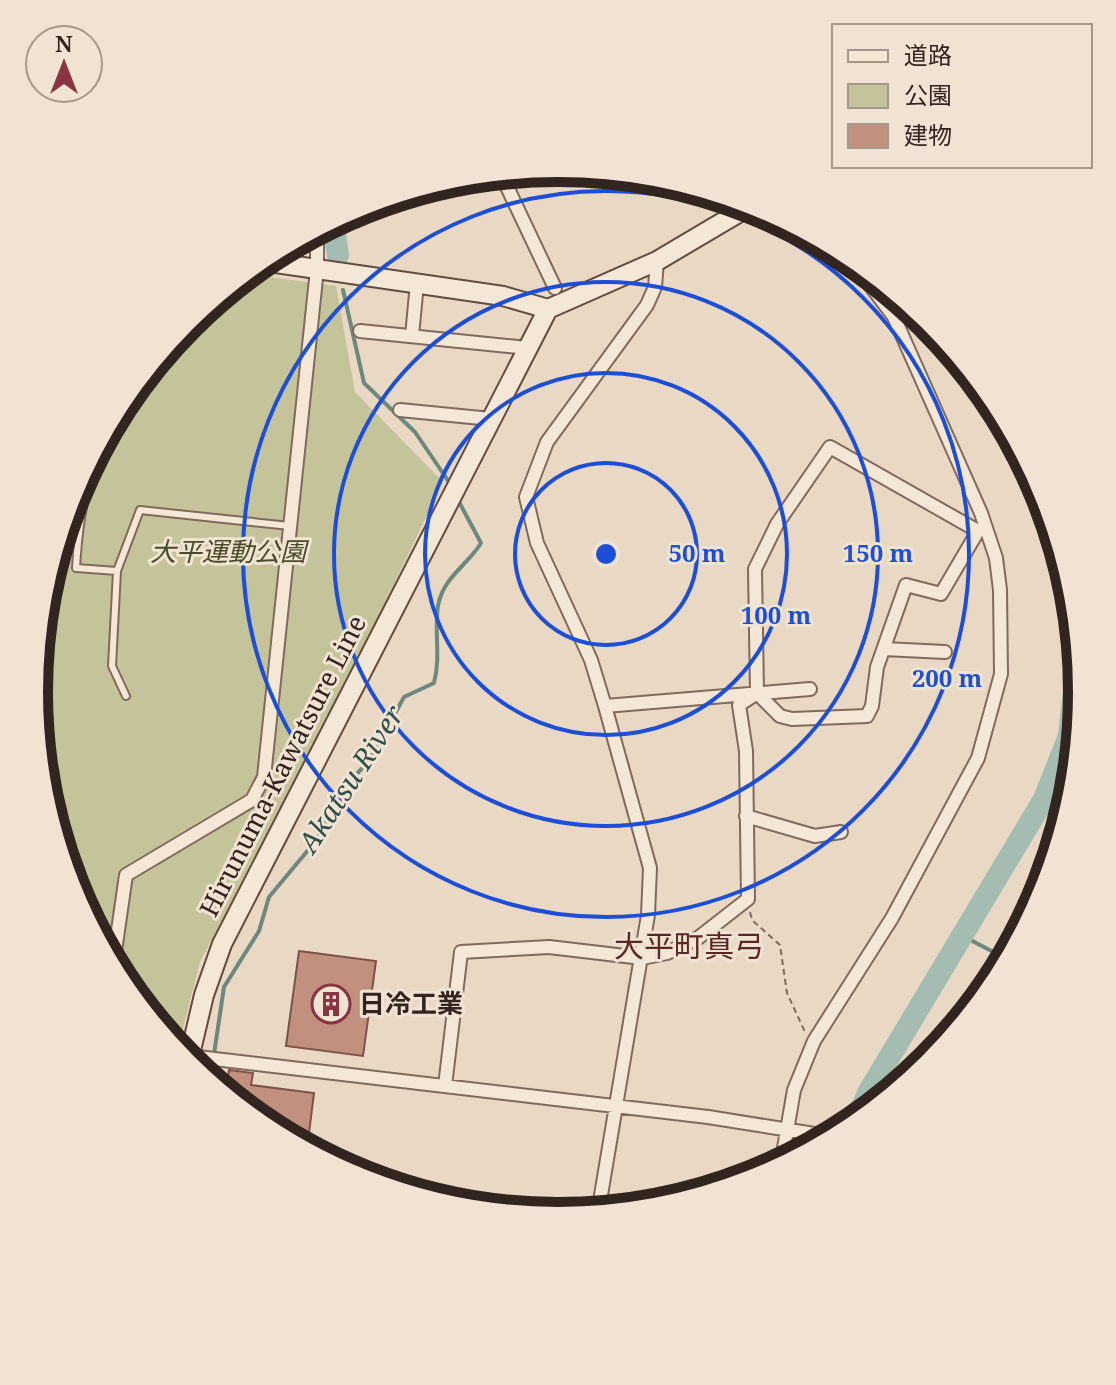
<svg xmlns="http://www.w3.org/2000/svg" width="1116" height="1385" font-family="'Noto Serif','Noto Sans JP',serif">
  <style>
    .green { fill: #c5c399 }
    .lines { fill: none; stroke-linecap: round; stroke-linejoin: round }
    .stream { stroke: #6e887e; stroke-width: 4 }
    .river { stroke: #a5bcb2; stroke-width: 22 }
    .building { fill: #c2907e; stroke: #7c5346; stroke-width: 2 }
    .lane-casing { stroke: #806a5d; stroke-width: 10 }
    .street-casing { stroke: #806a5d; stroke-width: 16 }
    .secondary-casing { stroke: #624c40; stroke-width: 22 }
    .path { stroke: #806a5d; stroke-width: 2; stroke-dasharray: 6 4; stroke-linecap: butt }
    .lane { stroke: #f4e7d6; stroke-width: 6 }
    .street { stroke: #f4e7d6; stroke-width: 12 }
    .secondary { stroke: #f4e7d6; stroke-width: 18 }
    .ring { fill: none; stroke: #1d4ed8; stroke-width: 4 }
    .labels { text-anchor: middle; stroke-width: 6; stroke-linejoin: round; paint-order: stroke }
    .park-label { font-size: 26px; font-style: italic; fill: #484c28; stroke: #f0e3d3 }
    .street-label { font-size: 26px; fill: #32251f; stroke: #f0e3d3 }
    .poi-label { font-size: 26px; font-weight: bold; fill: #32251f; stroke: #f0e3d3; text-anchor: start }
    .water-label { font-size: 28px; font-style: italic; fill: #305049; stroke: #f0e3d3 }
    .quarter-label { font-size: 30px; fill: #592724; stroke: #f0e3d3 }
    .rim { fill: none; stroke: #32251f; stroke-width: 10 }
    .centre { fill: #1d4ed8; stroke: #f0e3d3; stroke-width: 4 }
    .ring-label { font-size: 24px; text-anchor: middle; font-weight: bold; fill: #1d4ed8; stroke: #f0e3d3; stroke-width: 6; stroke-linejoin: round; paint-order: stroke }
  </style>
  <rect width="100%" height="100%" fill="#e8d8c4"/>
  <path class="green" d="M246,274l90,12 19,106 88,90 -97,202 -146,278 -23,89c-40,-50 -76,-98 -103,-157 -66,-150 -44,-360 49,-494 35,-49 77,-88 123,-126z"/>
  <g class="lines">
    <path class="stream" d="M343,290l21,93 51,49 36,53
      M961,935l40,21
      M210,1081l14,-94 35,-56 10,-34 45,-54 35,-61 20,-21 35,-64 30,-14c7,-26 0,-51 4,-77 5,-29 29,-40 43,-63l-23,-43"/>
    <path class="river" d="M333,221l5,34
      M1012,435l38,83
      M855,1123l13,-30 176,-294 25,-63 9,-83"/>
  </g>
  <path class="building" d="M299,951l77,10 -13,95 -77,-10z
    M229,1070l24,3 -2,12 63,8 -7,56 -41,-21 -58,-48 19,2z"/>
  <g class="lines">
    <defs>
      <path id="lane" d="M117,571l-41,-3c2,-32 5,-65 17,-94 12,-27 27,-48 33,-77
        M126,696l-14,-30 5,-95 23,-61 150,16"/>
      <path id="street" d="M501,174l54,114
        M360,331l168,17
        M412,336l5,-53
        M400,410l91,9
        M830,447l148,84 -37,63 -35,-9 -29,82 -5,39 -5,10 -75,3 -12,-3 -23,-23 -2,-124 22,-45z
        M884,649l61,3
        M605,706l205,-17
        M746,816l69,20 26,-4
        M113,965l13,-90 126,-75 12,-23 53,-508v-39
        M976,1005l67,-114
        M189,1056l519,61 125,20
        M445,1086l16,-134 88,-5 93,11 25,-5 31,-15 50,-39 -2,-148 -7,-46 18,-12
        M781,1165l13,-75 20,-49 78,-123 86,-160 23,-84 -1,-84 -4,-32 -15,-45 -87,-196 -30,-40 -47,-37
        M598,1213l50,-298 2,-47 -45,-162 -14,-46 -54,-117 -11,-46 21,-55 100,-137 8,-18 2,-26"/>
      <path id="secondary" d="M262,261l241,35 45,13
        M188,1063l16,-68 18,-51 326,-635 109,-48 93,-55"/>
    </defs>
    <use href="#lane" class="lane-casing"/>
    <use href="#street" class="street-casing"/>
    <use href="#secondary" class="secondary-casing"/>
    <path class="path" d="M750,912l2,8 28,25 7,48 18,39"/>
    <use href="#lane" class="lane"/>
    <use href="#street" class="street"/>
    <use href="#secondary" class="secondary"/>
  </g>
  <g class="ring">
    <circle cx="606" cy="554" r="91"/>
    <circle cx="606" cy="554" r="181"/>
    <circle cx="606" cy="554" r="272"/>
    <circle cx="606" cy="554" r="363"/>
  </g>
  <defs>
    <symbol id="building-ring" viewBox="-11 -11 22 22"><circle r="9.5" fill="#f0e3d3" stroke="#883441" stroke-width="1.5"/><path d="M-4-6H4V6H1V3H-1V6H-4ZM-2.5-4.3h1.7v1.8h-1.7ZM.8-4.3h1.7v1.8H.8ZM-2.5-1h1.7V.8h-1.7ZM.8-1h1.7V.8H.8Z" fill="#883441"/></symbol>
  </defs>
  <g fill-rule="evenodd">
    <use href="#building-ring" x="309" y="982" width="44" height="44"/>
  </g>
  <g class="labels">
    <g class="park-label">
      <text x="228" y="561">大平運動公園</text>
    </g>
    <g class="street-label">
      <text transform="translate(283 766) rotate(-63)" y="9">Hirunuma-Kawatsure Line</text>
    </g>
    <g class="poi-label">
      <text x="359" y="1013">日冷工業</text>
    </g>
    <g class="water-label">
      <text transform="translate(351 779) rotate(-57)" y="10">Akatsu River</text>
    </g>
    <g class="quarter-label">
      <text x="689" y="957">大平町真弓</text>
    </g>
  </g>
  <path d="M0 0H1116V1385H0ZM48 692a510 510 0 1 1 1020 0a510 510 0 1 1-1020 0Z" fill="#f0e3d3" fill-rule="evenodd"/>
  <path class="rim" d="M48 692a510 510 0 1 1 1020 0a510 510 0 1 1-1020 0Z"/>
  <circle cx="606" cy="554" r="12" class="centre"/>
  <g class="ring-label">
    <text x="697" y="562">50 m</text>
    <text x="878" y="562">150 m</text>
    <text x="776" y="624">100 m</text>
    <text x="947" y="687">200 m</text>
  </g>
  <rect x="832" y="24" width="260" height="144" fill="#f0e3d3" stroke="#a4978b" stroke-width="2"/>
  <rect x="848" y="50" width="40" height="12" fill="#f4e7d6" stroke="#a4978b" stroke-width="2"/>
  <text x="904" y="64" font-size="24" fill="#32251f">道路</text>
  <rect x="848" y="84" width="40" height="24" fill="#c5c399" stroke="#a4978b" stroke-width="2"/>
  <text x="904" y="104" font-size="24" fill="#32251f">公園</text>
  <rect x="848" y="124" width="40" height="24" fill="#c2907e" stroke="#a4978b" stroke-width="2"/>
  <text x="904" y="144" font-size="24" fill="#32251f">建物</text>
  <g transform="translate(64 64)"><circle r="38" fill="#f0e3d3" stroke="#a4978b" stroke-width="2"/>
  <path d="M0-6L14 30L0 20L-14 30Z" fill="#883441"/>
  <text y="-12" font-size="22" font-weight="bold" text-anchor="middle" fill="#32251f">N</text>
  </g>
</svg>
